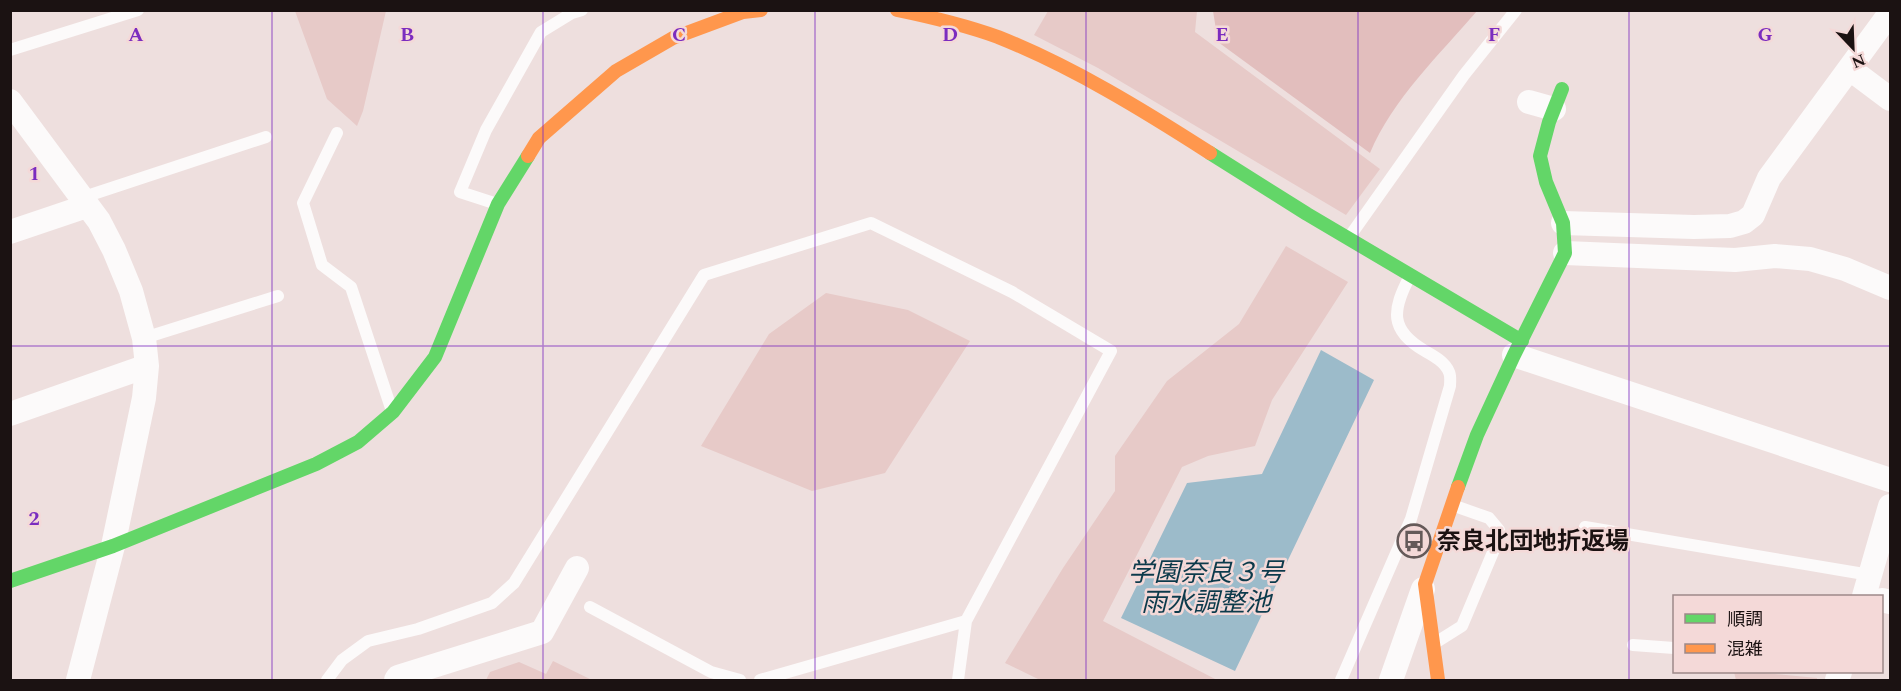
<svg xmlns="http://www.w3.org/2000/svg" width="1901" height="691" font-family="Spectral,'Noto Sans JP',serif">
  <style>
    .green { fill: #e7cac8 }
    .forest { fill: #e2bebd }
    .water { fill: #9cbbca }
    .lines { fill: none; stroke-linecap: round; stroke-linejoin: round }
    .lane { stroke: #fcfafa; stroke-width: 12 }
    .street { stroke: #fcfafa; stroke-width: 24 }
    .fast { stroke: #63d668; stroke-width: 14 }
    .slow { stroke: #ff974d; stroke-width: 14 }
    .grid { fill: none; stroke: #7b2cbf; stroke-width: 1.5; stroke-opacity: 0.55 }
    .labels { text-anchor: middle; stroke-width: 5; stroke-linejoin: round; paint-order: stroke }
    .poi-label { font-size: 24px; font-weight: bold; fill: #1b1212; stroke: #f4d9d8; text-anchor: start }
    .water-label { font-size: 26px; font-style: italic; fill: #0c3a4b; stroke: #f4d9d8 }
    .grid-label { font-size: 20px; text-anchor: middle; font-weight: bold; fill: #7b2cbf; stroke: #f4d9d8; stroke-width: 5; stroke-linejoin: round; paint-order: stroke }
  </style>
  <rect width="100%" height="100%" fill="#eedfde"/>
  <path class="green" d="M295,11h91l-23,100 -6,15 -30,-27z
    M1048,11h149l-2,21 185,137 -34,46 -248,-147 -64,-33z
    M1286,246l62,36 -76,118 -17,46 -47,10 -26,11 -79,154 114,59h-177l-35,-17 58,-95 52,-77v-35l52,-75 72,-57z
    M826,293l82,17 62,31 -85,132 -73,18 -111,-45 68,-112z
    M519,662l27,12 7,-13 39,19h-106l4,-8z
    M1734,672h19l64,6v2h-81z"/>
  <path class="forest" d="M1213,11v-1l264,1c-37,43 -85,89 -107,142l-152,-111z"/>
  <path class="water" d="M1321,350l53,30 -139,291 -114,-53 66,-135 75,-9z"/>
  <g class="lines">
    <path class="lane" d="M10,50l128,-40
      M337,133l-34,70 19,62 29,22 40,121
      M81,198l185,-61
      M497,204l-37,-12 26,-62 55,-98 31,-19 10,-3
      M1350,236l114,-161 52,-65
      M144,338l134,-42
      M1585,527l285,48
      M590,607l121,65 29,8
      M1435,643l27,-17 34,-81 3,-15 -10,-12 -37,-13
      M1633,645l41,3
      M327,680l15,-20 26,-19 50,-12 74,-26 22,-20 190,-308 167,-52 141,69 99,59 -145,270 -8,59
      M760,680l206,-59
      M1341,680l70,-161 39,-133c0,-4 1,-10 -1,-14 -4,-10 -15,-16 -24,-21 -36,-21 -33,-41 -15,-75"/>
    <path class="street" d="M1850,69l40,30
      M10,101l89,120 15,29 17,41 13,47 3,28 -3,32 -31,148 -35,134
      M1529,102l25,7
      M1563,223l131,4 36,-1 14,-4 9,-7 16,-37 121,-165
      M10,232l77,-26
      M1565,253l170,7 40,-4 35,3 35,10 45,19
      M1514,355l376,125
      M10,414l137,-48
      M1864,596l26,-90
      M1882,600l8,2
      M396,680l2,-3 144,-45 35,-64
      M1391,680l32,-91
      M1837,680l3,-8"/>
    <path class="fast" d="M1210,153l97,61 215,127
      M1458,487l19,-52 37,-80 51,-102 -2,-30 -17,-41 -6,-26 9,-34 13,-33
      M10,581l103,-35 203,-82 42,-22 35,-30 42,-55 63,-153 30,-48"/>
    <path class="slow" d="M897,10c34,7 68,15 101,27 75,30 145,73 212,116
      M528,156l11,-18 77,-67 57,-33 70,-26 18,-2
      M1438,680l-13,-96 33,-97"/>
  </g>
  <path class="grid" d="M272,10v670M543,10v670M815,10v670M1086,10v670M1358,10v670M1629,10v670M10,346h1880"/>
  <defs>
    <symbol id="bus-ring" viewBox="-11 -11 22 22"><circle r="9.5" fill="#f4d9d8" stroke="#655a59" stroke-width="1.5"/><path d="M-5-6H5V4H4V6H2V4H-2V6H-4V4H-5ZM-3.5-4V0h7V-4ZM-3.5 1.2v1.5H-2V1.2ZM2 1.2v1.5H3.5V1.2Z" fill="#655a59"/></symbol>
  </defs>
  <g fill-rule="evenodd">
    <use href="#bus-ring" x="1395" y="522" width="38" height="38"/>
  </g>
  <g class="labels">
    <g class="poi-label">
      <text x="1437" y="549">奈良北団地折返場</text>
    </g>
    <g class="water-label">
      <text x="1206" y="581">学園奈良３号<tspan x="1206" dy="30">雨水調整池</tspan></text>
    </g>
  </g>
  <g class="grid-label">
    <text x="136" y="41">A</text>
    <text x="407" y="41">B</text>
    <text x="679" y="41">C</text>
    <text x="950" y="41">D</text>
    <text x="1222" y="41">E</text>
    <text x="1494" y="41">F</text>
    <text x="1765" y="41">G</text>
    <text x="34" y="180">1</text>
    <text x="34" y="525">2</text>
  </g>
  <rect width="1901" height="691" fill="none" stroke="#1b1212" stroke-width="24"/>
  <rect x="1673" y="595" width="210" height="78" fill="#f4d9d8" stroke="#9d8989" stroke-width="1.5"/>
  <rect x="1685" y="614" width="30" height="9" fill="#63d668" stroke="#9d8989" stroke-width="1.5"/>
  <text x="1727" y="625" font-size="18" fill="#1b1212">順調</text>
  <rect x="1685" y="644" width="30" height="9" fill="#ff974d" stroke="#9d8989" stroke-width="1.5"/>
  <text x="1727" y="655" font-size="18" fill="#1b1212">混雑</text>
  <g transform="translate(1853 48) rotate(157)" stroke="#f4d9d8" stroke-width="4.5" paint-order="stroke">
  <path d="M0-4.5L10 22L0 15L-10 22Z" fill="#1b1212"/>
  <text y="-9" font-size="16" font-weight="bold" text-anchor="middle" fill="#1b1212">N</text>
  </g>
</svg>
